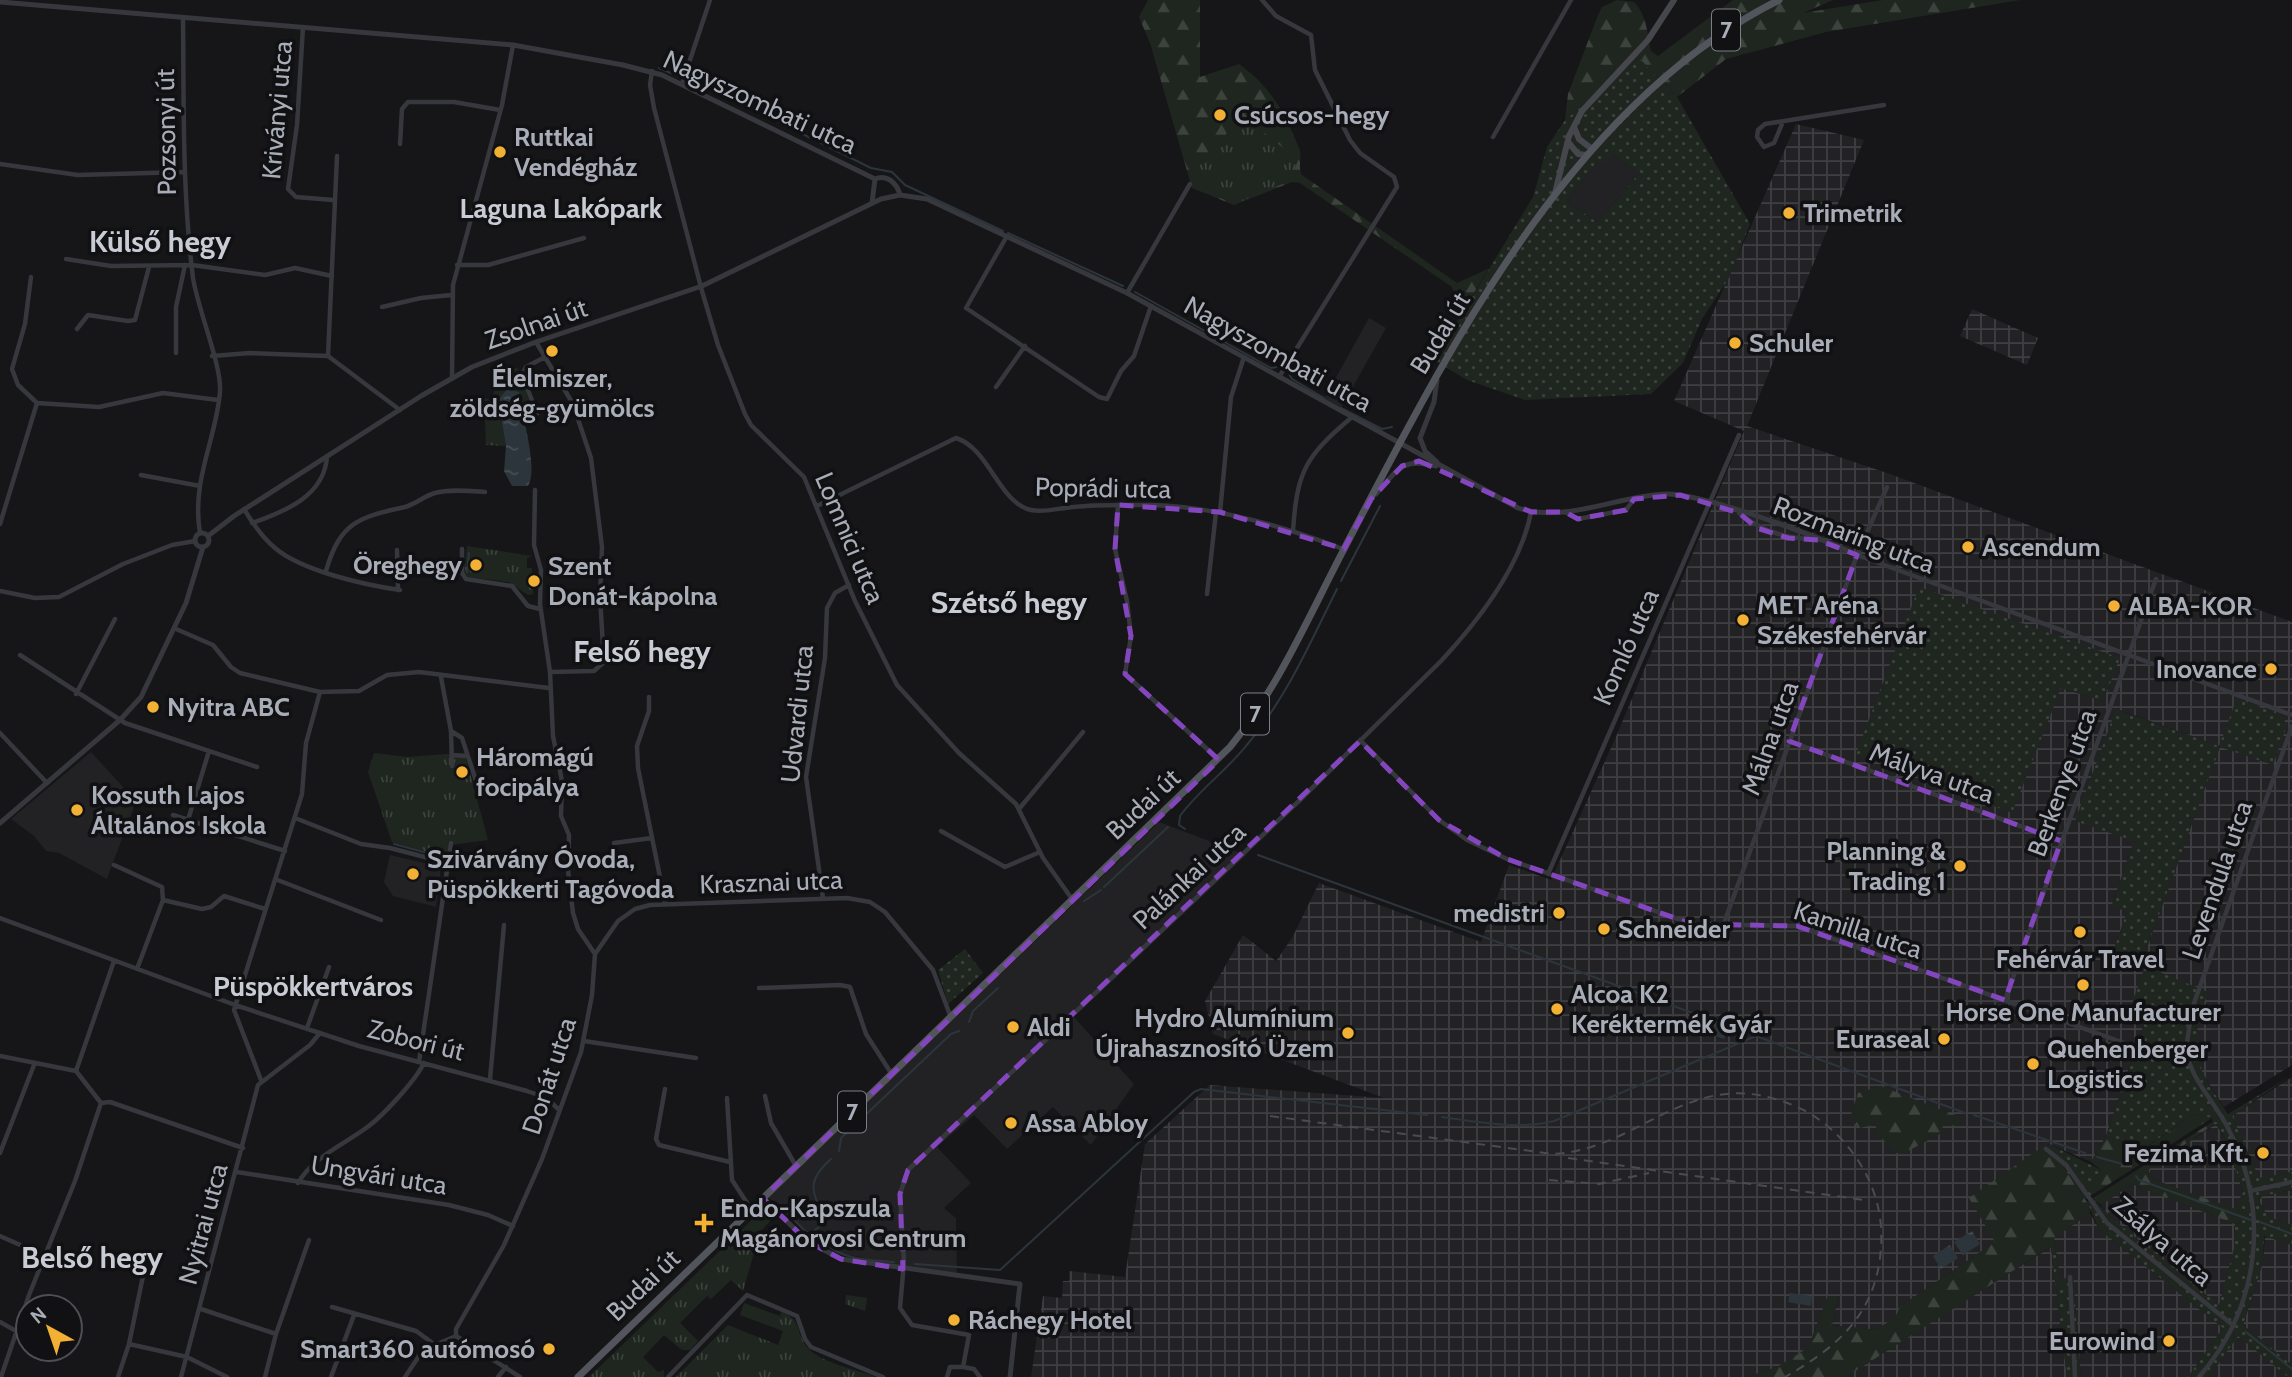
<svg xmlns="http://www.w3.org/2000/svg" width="2292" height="1377" font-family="Cabin,sans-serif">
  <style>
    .built { fill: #222225 }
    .industrial { fill: url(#industrial-grid); fill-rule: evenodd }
    .grass { fill: url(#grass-dots); fill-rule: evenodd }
    .forest { fill: url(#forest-firs) }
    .park { fill: url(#park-tufts) }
    .pitch { fill: #1e261f }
    .water { fill: url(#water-ripples) }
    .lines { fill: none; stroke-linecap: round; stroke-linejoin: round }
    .stream { stroke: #2c353c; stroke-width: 2 }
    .minor { stroke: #37383d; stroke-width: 4.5 }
    .tertiary { stroke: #37383d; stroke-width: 5 }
    .secondary { stroke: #45474d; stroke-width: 6 }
    .primary { stroke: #53555c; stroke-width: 7 }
    .rail { stroke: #4a4c52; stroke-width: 2; stroke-dasharray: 9 7; stroke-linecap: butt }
    .marked { fill: none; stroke: #8446be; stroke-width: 5; stroke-dasharray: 14 9; stroke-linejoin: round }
    .poi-dot { fill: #f2b134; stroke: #111113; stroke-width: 2.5 }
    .labels { text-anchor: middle; stroke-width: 7; stroke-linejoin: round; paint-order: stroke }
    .shield { fill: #111113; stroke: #7b7e86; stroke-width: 2 }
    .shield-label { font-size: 24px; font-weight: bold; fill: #a8adb8 }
    .street-label { font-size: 26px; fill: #a8adb8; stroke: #111113 }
    .poi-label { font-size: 26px; font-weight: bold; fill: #a8adb8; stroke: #111113; text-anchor: start }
    .neighbourhood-label { font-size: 28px; font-weight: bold; fill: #c9ccd4; stroke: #111113 }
    .quarter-label { font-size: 30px; font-weight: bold; fill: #c9ccd4; stroke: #111113 }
  </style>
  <defs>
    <pattern id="industrial-grid" width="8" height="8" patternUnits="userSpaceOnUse" patternTransform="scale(1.75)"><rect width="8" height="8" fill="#222225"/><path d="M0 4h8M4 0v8" fill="none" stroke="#3f3f43"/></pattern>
    <pattern id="grass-dots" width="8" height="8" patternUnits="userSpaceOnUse" patternTransform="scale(1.75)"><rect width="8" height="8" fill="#1e261f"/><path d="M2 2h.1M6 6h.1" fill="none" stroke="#3c433d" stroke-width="1.8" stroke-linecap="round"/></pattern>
    <pattern id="forest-firs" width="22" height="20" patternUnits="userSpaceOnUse" patternTransform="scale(1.75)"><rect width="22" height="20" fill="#1e261f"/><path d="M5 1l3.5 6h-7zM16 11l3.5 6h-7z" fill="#3c433d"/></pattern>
    <pattern id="park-tufts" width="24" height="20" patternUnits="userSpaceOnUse" patternTransform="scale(1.75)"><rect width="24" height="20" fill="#1e261f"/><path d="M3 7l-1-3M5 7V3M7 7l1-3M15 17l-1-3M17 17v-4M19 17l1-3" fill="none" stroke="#3c433d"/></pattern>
    <pattern id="water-ripples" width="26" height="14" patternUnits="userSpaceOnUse" patternTransform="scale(1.75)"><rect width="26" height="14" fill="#2c353c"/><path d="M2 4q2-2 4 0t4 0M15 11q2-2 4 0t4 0" fill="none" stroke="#485056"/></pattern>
  </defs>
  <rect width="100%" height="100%" fill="#161618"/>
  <path class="built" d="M1613,154l26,20 -42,48 -31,-21 33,-40z
    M1369,318l17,10 -45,80 -17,-9z
    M91,752l45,49 -29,78 -48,-26 -13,-2 -12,-15 -23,-17z
    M1159,822l87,33 -172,162 60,67 -43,61 -38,-38 -46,42 -33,-34 -37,32 34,36 -27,25 12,10 1,60 -116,-25 -31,-17 -42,-39z
    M390,855l51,12 -5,40 -43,-11 -9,-14z"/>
  <path class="industrial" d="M1796,124l68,16 -117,286 140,47 405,149v443l-68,42 -25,-39 -5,-30 5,-21 -52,-2 -41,121 -15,26 -42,-18 -54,98 -94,64 -6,12 -19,12 -44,-5 6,-28 -10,-1 -20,52 -31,19 -30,10h-716l12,-81 19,2 1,-17h6v-10l56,6 20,-133 65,-59 174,13 -171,-64 -8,-33 38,-66 33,26 16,-23 27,-55 162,59 28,-77 42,15 64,-141 129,-308 -70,-30zM2119,658l-16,43 -42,-13zM2117,709l102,37 67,-21 -66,21 -79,218 -29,-9 15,-43 -15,-7 22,-64zM1960,1117l-18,9 -65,-2z
    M1972,309l66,29 -11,27 -67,-29z
    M2292,1077v95l-33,7 -27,-63z
    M2216,1124l12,20 15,49 -9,16 -82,-30 -4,-10z
    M2132,1184l103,40 -1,25 -15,57 -110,-90 -8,-11z
    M2292,1190v35l-24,-8 -9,-16 3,-5z
    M2090,1213l9,16 124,99 -35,49h-107l-8,-99 -13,1 -6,-41z
    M2265,1236l27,9v120l-49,-40 20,-63z
    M2051,1247l16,130h-221l71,-46z
    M2238,1335l50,42h-79z"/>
  <path class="grass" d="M1639,58l38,39 73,127 -21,54 -27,41 -19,44 -32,31 -126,6 -58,-20 -30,-18 22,-44 74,-121 14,-50 18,-27zM1613,154l26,20 -42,48 -31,-21 33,-40 4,3z
    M1919,587l201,71 -17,43 -42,-13 -49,125 -156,-59z
    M2237,698l45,18 5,9 -14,40 -53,-18 -79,217 -29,-9 15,-43 -15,-6 22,-65 -59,-20 41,-112 103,37z
    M965,949l18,24 -35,31 -10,-34z
    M2145,966l63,26c-21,60 -14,71 20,122l64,-39 -60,41 27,62 33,-6v18l-30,6 -3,5 9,16 24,8v20l-28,-9 -1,26 -20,63 49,40v12h-4l-50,-41 -29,41h-21l35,-49 -124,-99 -12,-27 6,-4 16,18 110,89 15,-56 1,-25 6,-1 4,-10 -11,-4 9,-16 -15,-49 -11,-20 -4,1 -1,-7 -19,-4 -51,36 -36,-14 41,-120 -17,-7z
    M2049,1144l52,26 -14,17 5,8 -7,4 -25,-37 -14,-11z
    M2055,1244l5,35 13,-1 8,99h-14l-16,-130z"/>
  <path class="forest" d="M1148,0h52v77l39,-13c32,23 45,48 60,84 4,10 -2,18 3,27l155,108 31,-14 -29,49 -7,-31 -152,-104 -8,-1 -58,23 -42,-17 -42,-145 -11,-26z
    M1617,0l17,2c13,14 13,30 17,49l7,5 75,-56h100l-30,13 80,-13h137l-194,32 -100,27 -49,38 -38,-39 -74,62 3,-26 30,-79 4,-8z
    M1880,1086l80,31 -3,8 -14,1 -3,8 -38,20 -6,-1 -20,-21v-8l-16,4 -11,-7 9,-28z
    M2193,1114l19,4 -120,77 -6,-8 15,-17 -10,-8 15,-26 37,14z
    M2214,1121l-1,4 -65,45 4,9 94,34 -5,10 -6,1 -103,-40 -31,21 -8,-7z
    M2042,1147l18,15 29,43 1,8 -36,25 1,6 -209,133h-99l30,-10 31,-19 20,-52h10l-6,29 44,5 19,-12 6,-12 94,-64 -26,-44z"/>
  <path class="park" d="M1238,118l10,1 10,7 4,-2 6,7 -5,4 1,3 13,5 21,17 -8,21 -55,23 -42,-17 -2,-13 33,-34 6,-17z
    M503,363l2,6 12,-1 3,3 -4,10 8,4 10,32 -12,4 -3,-29 -12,-3 -9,11 8,46 -20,-1 -2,-47 6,2 6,-12 -1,-9 6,-2 -3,-12z
    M467,546l65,10 -5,2v10h5l1,26 -5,1 -19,-13 -41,-5 -4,-5z
    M374,753l33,4 40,-3 19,4 22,82 -39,5 -3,12 -54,-15 -24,-70z
    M768,1213l5,5 -13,14 -17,59 -12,-11 -20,19 -4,-3 -27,27 18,18 -8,9h-8l-18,-15 -21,22 15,15 6,-2v7h-75l168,-162 5,4z
    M846,1295l21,3 -2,13 -20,-7z
    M744,1303l36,13 1,-4c20,6 15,20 25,34 13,17 50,23 70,31h-200l52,-52 50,20 5,-14 -43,-16z"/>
  <path class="pitch" d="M119,795l14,6 -11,28 -14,-5z"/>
  <path class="water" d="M507,389l12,3c2,22 20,76 9,94h-16l-8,-15 2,-25 -8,-46z
    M1705,1024l22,7 -3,8 -22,-8z
    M1972,1231l8,13 -17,11 -9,-13z
    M1950,1245l8,13 -17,11 -8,-13z
    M1790,1293l22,3 -1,10 -23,-4z"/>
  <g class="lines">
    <path class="stream" d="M659,68l21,9
      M690,78l181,90 21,4 13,13 98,46
      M1008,233l115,53
      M1135,292l136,76 6,-1
      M1289,374l3,5 32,19
      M1341,408l41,21 10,-2
      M467,572l2,-19
      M1341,581l39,-75
      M1185,829l-6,-4 1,-9c18,-25 46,-45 66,-70 40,-47 64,-103 91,-157
      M394,844l48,13
      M1258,855l498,181
      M1104,887l64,-60
      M1084,901l17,-11
      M969,1022l4,-11 25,-23
      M1974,1115l111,38
      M1442,1117c36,5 75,13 112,4l202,-85 209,77
      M839,1151l2,-13 110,-104 8,-3
      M2097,1157l29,8
      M2136,1176l3,4 112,40
      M783,1208l23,24h7l8,-7
      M824,1215c-15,-24 -15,-37 7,-56
      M2260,1222l32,12
      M829,1238l-2,6c14,16 47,16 67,18
      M915,1264l85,6 194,-178 7,-3 226,26
      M2246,1332l46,37"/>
    <path class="minor" d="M1262,0l14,16 35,19 4,35 35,70 10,13 34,24 3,10 -118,190
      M183,17c1,87 -1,174 10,261 5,32 29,88 27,114 -4,48 -29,89 -20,141
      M303,27l-6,98 -9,64 8,8 37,3
      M652,71l-2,14 4,23 48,183 16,54 27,69 6,11 53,52 51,124 42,84 62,68 57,51 27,54 29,41
      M682,84l28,-84
      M1782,124l-8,19 -10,4 -7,-10 1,-7 7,-6 119,-19
      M1493,137l78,-137
      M400,144l2,-35 6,-7h46l46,8
      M337,156l-9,200 72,54
      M0,164l78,11 106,-3
      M1007,236l-41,72 133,89 8,2 14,-28 13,-15 17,-50
      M66,259l45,7 81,-1 73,10 30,-7 37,8
      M457,265h31l96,-27
      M1127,293l63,-109
      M382,307l39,-9 30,-3
      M77,329l11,-14 40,6 7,-1 14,-53
      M536,342l37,62 18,54 11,89 -2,50 4,65 -10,9 -44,1
      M176,353v-46l9,-42
      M212,356l38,-3 78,3
      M452,378l1,-93 49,-180 11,-60
      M996,387l29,-41
      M37,403l62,4 64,-14 55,7
      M537,414l-15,-40 4,-7 19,-10
      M141,475l59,11
      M1118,505l-3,44 12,52 4,35 -6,38 93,85
      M817,506l139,-68c33,10 43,65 75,72 13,3 28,-2 42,-3 26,-3 53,-2 79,-2 66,2 131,21 191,44
      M244,509c9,15 18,28 31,39 27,23 90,37 125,42
      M1220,512l11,-115 13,-40
      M1565,512l13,7 48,-9 8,-11
      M1739,513c25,20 48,25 79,27
      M252,523c32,-11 73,-27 75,-67
      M0,524l37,-121 -19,-18 -6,-16 13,-45 6,-47
      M1293,531c4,-61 13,-75 59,-114
      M462,549v24l4,6 46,7 16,20 12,3
      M397,550l1,40
      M1857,555l435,160
      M326,571c14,-49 33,-54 79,-64 11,-3 19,-11 30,-14 15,-4 34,-2 50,-1
      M0,591l35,7 24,-1 64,-33 49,-19 23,-4
      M1207,594l9,-82
      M176,629l37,16 18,22 9,6 80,19 39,-1 28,-16 32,-3 130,16
      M20,655l105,68 132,44
      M441,677l10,54 1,35
      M76,694l39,-75
      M649,697v14l-12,35 1,22 27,134
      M451,731l11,7 18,55
      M0,733l47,50
      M1360,740l79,80 28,20 40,19 185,65 105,2 330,118 18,5h41c4,30 29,53 42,79 43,83 32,179 -29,249
      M1789,741l272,100
      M452,755l16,1
      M1019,809l64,-77
      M173,815l112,36
      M295,818l66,26 29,4 58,15
      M188,820l21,-69
      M941,831l64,36 35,-15
      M614,843l38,-5
      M114,865l48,22 1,13
      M1548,874l191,-439
      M275,879l106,41
      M823,898l-17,-121 19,-119 2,-50 8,-15 14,-8
      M0,918l235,87 124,41 168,45 20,7 11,11
      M1723,926l134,-371 30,-68
      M595,954l23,-33 17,-12 15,-4 197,-7 23,4 15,10 48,58 17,45
      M137,969l26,-69 39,9 9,-2 13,-11 41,13
      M759,988l81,-3 10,2 16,47 25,39
      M2005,1000l151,-421
      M307,1028l22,-61
      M584,1041l112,17
      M2186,1049l6,-40 100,-283
      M0,1056l76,15 25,32
      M419,1062l32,-219
      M76,1071l38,-110
      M490,1079l14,-154
      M261,1080l-27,-70 68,-216 4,-51 14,-51
      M665,1089l-9,50 3,6 71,17
      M765,1096l6,27 25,43
      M727,1098l5,82 19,29
      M101,1103l9,-1 133,46
      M2046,1149l20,16 41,58 127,103
      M0,1153l34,-88
      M237,1172l212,33 39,10 25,11
      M298,1183c15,-26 45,-38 68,-55 16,-11 49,-47 58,-65
      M2250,1191l42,-9
      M0,1236l45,20
      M2070,1277l5,100
      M332,1307l84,24 18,13
      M201,1309l75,25 33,-94
      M0,1322l16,9
      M456,1336v-7l48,-84 38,-86 39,-107 11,-57 3,-41 -17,-25 -5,-16 -5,-43 1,-35 -8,-19 1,-35 -9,-45 -3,-64 -10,-68 1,-34 -7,-25 1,-55
      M456,1336l64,41
      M129,1344l14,-68
      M963,1367l11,2 6,8
      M1,1377l28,-82 46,-114 26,-78
      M118,1377l11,-33 58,13 40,20
      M181,1377l77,-292 52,-40 10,-12
      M265,1377l11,-43
      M331,1377l23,-62
      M405,1377l18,-27 33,-14
      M498,1377l8,-10
      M668,1377l79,-82 50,21 8,23 6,8 72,30
      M947,1377l3,-10h13l6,-32 -57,-10 -12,-17 4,-46 -4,-68 8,-24 393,-371 141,-139c37,-40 79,-94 89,-148"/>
    <path class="tertiary" d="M0,2l513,43 110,20 39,10 213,104c12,-5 22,4 25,16
      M872,203l3,-24
      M1437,380l-3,22 -14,36 5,13 12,11
      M1376,494c22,-24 25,-37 60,-28
      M195 540a7 7 0 1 1 14 0a7 7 0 1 1-14 0Z
      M208,536l26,-20 187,-120 51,-29 64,-25 166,-56 179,-87 19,-4 27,4 200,94 391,215c48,16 100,-13 149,-14 38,0 152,43 190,61
      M0,823l120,-103 21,-23 45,-94 17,-56
      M763,1198l44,43 34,18 179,25 -10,93"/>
    <path class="secondary" d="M1574,127l5,12 13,10
      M1568,142l10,12 9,1
      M1555,193l14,-57 13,-25 66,-71 26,-40"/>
    <path class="primary" d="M578,1377l652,-630c48,-59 78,-129 113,-196 104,-199 227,-447 436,-551"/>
    <path class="rail" d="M1270,1116l283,38c83,-4 133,-82 222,-55 26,7 49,21 67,41 27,29 42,67 39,107 -4,66 -43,100 -96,130
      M1568,1158l296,42
      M1549,1180l50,4 50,-11"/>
  </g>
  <path class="marked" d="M1419,461l112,51h34l13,7 48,-9 8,-11 46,-4 59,18 18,15 31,10 30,2 39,15 -68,186 272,100 -56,159 -208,-74 -105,-2 -185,-65 -68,-39 -79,-79 -452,429 -8,24 3,75 -62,-10 -34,-18 -44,-43 456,-438 -94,-86 6,-38 -16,-87 3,-44 102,7 124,37 27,-50 31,-33z"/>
  <g class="poi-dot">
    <circle cx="1220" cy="115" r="7"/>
    <circle cx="500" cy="152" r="7"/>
    <circle cx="1789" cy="213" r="7"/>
    <circle cx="1735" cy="343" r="7"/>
    <circle cx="552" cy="351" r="7"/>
    <circle cx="1968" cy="547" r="7"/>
    <circle cx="476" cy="565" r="7"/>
    <circle cx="534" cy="581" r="7"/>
    <circle cx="2114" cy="606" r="7"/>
    <circle cx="1743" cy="620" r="7"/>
    <circle cx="2271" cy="669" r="7"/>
    <circle cx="153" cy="707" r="7"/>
    <circle cx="462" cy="772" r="7"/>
    <circle cx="77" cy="810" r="7"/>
    <circle cx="1960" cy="866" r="7"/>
    <circle cx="413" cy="874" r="7"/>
    <circle cx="1559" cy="913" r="7"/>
    <circle cx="1604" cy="929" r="7"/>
    <circle cx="2080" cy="932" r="7"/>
    <circle cx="2083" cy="985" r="7"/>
    <circle cx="1557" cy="1009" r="7"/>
    <circle cx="1013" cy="1027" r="7"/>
    <circle cx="1348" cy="1033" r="7"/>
    <circle cx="1944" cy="1039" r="7"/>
    <circle cx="2033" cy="1064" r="7"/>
    <circle cx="1011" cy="1123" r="7"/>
    <circle cx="2263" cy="1153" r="7"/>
    <path d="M700.5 1212.5h7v7h7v7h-7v7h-7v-7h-7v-7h7z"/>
    <circle cx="954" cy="1320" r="7"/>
    <circle cx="2169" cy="1341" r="7"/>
    <circle cx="549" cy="1349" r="7"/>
  </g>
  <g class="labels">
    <g class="shield">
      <rect x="1712" y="9.5" width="28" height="41" rx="5"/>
      <rect x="1241" y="693.5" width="28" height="41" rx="5"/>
      <rect x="838" y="1091.5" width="28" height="41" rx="5"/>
    </g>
    <g class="shield-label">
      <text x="1726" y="38">7</text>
      <text x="1255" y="722">7</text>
      <text x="852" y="1120">7</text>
    </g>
    <g class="street-label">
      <text transform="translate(760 102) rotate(25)" y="9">Nagyszombati utca</text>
      <text transform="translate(277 110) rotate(-85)" y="9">Kriványi utca</text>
      <text transform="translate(166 132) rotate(-91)" y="9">Pozsonyi út</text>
      <text transform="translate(536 324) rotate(-19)" y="9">Zsolnai út</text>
      <text transform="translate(1440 333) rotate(-59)" y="9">Budai út</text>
      <text transform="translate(1278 354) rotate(29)" y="9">Nagyszombati utca</text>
      <text transform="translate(1103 488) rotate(1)" y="9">Poprádi utca</text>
      <text transform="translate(1854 535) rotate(21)" y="9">Rozmaring utca</text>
      <text transform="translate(850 538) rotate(67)" y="9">Lomnici utca</text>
      <text transform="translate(1626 647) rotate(-66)" y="9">Komló utca</text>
      <text transform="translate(797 714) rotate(-84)" y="9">Udvardi utca</text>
      <text transform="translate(1770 738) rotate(-70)" y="9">Málna utca</text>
      <text transform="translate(1932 773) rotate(20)" y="9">Mályva utca</text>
      <text transform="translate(2062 783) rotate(-70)" y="9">Berkenye utca</text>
      <text transform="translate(1143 804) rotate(-43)" y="9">Budai út</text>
      <text transform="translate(1189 876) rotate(-43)" y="9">Palánkai utca</text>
      <text transform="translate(2217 880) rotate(-71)" y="9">Levendula utca</text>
      <text transform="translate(771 882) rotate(-2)" y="9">Krasznai utca</text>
      <text transform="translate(1858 930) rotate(18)" y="9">Kamilla utca</text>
      <text transform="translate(416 1040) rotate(14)" y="9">Zobori út</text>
      <text transform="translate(549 1076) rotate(-72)" y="9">Donát utca</text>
      <text transform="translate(379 1175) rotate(9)" y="9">Ungvári utca</text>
      <text transform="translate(203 1224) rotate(-75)" y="9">Nyitrai utca</text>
      <text transform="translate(2163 1241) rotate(41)" y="9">Zsálya utca</text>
      <text transform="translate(643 1285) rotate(-44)" y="9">Budai út</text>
    </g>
    <g class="poi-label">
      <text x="1234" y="124">Csúcsos-hegy</text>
      <text x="514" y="146">Ruttkai<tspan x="514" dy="30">Vendégház</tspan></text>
      <text x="1803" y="222">Trimetrik</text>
      <text x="1749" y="352">Schuler</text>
      <text x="552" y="387" text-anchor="middle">Élelmiszer,<tspan x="552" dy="30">zöldség-gyümölcs</tspan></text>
      <text x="1982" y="556">Ascendum</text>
      <text x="462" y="574" text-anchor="end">Öreghegy</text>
      <text x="548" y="575">Szent<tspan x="548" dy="30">Donát-kápolna</tspan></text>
      <text x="1757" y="614">MET Aréna<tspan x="1757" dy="30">Székesfehérvár</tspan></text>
      <text x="2128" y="615">ALBA-KOR</text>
      <text x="2257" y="678" text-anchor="end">Inovance</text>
      <text x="167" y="716">Nyitra ABC</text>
      <text x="476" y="766">Háromágú<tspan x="476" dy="30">focipálya</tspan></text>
      <text x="91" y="804">Kossuth Lajos<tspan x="91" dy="30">Általános Iskola</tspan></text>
      <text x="1946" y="860" text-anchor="end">Planning &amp;<tspan x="1946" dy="30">Trading 1</tspan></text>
      <text x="427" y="868">Szivárvány Óvoda,<tspan x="427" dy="30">Püspökkerti Tagóvoda</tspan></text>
      <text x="1545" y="922" text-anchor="end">medistri</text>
      <text x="1618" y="938">Schneider</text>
      <text x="2080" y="968" text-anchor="middle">Fehérvár Travel</text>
      <text x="1571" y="1003">Alcoa K2<tspan x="1571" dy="30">Keréktermék Gyár</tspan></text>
      <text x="2083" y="1021" text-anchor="middle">Horse One Manufacturer</text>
      <text x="1334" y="1027" text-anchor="end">Hydro Alumínium<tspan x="1334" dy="30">Újrahasznosító Üzem</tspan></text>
      <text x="1027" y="1036">Aldi</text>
      <text x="1930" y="1048" text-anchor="end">Euraseal</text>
      <text x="2047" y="1058">Quehenberger<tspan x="2047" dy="30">Logistics</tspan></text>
      <text x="1025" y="1132">Assa Abloy</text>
      <text x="2249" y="1162" text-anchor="end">Fezima Kft.</text>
      <text x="720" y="1217">Endo-Kapszula<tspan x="720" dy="30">Magánorvosi Centrum</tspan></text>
      <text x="968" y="1329">Ráchegy Hotel</text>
      <text x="2155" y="1350" text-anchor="end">Eurowind</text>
      <text x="535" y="1358" text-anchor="end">Smart360 autómosó</text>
    </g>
    <g class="neighbourhood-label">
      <text x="561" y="218">Laguna Lakópark</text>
      <text x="313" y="996">Püspökkertváros</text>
    </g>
    <g class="quarter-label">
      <text x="160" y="252">Külső hegy</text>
      <text x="1009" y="613">Szétső hegy</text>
      <text x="642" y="662">Felső hegy</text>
      <text x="92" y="1268">Belső hegy</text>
    </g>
  </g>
  <g transform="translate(49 1328) rotate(320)"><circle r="33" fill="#111113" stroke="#4d4f55" stroke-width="2"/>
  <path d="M0-5L12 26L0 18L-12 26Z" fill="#f2b134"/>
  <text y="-10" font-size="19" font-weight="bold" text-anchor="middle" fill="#a8adb8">N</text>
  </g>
</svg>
